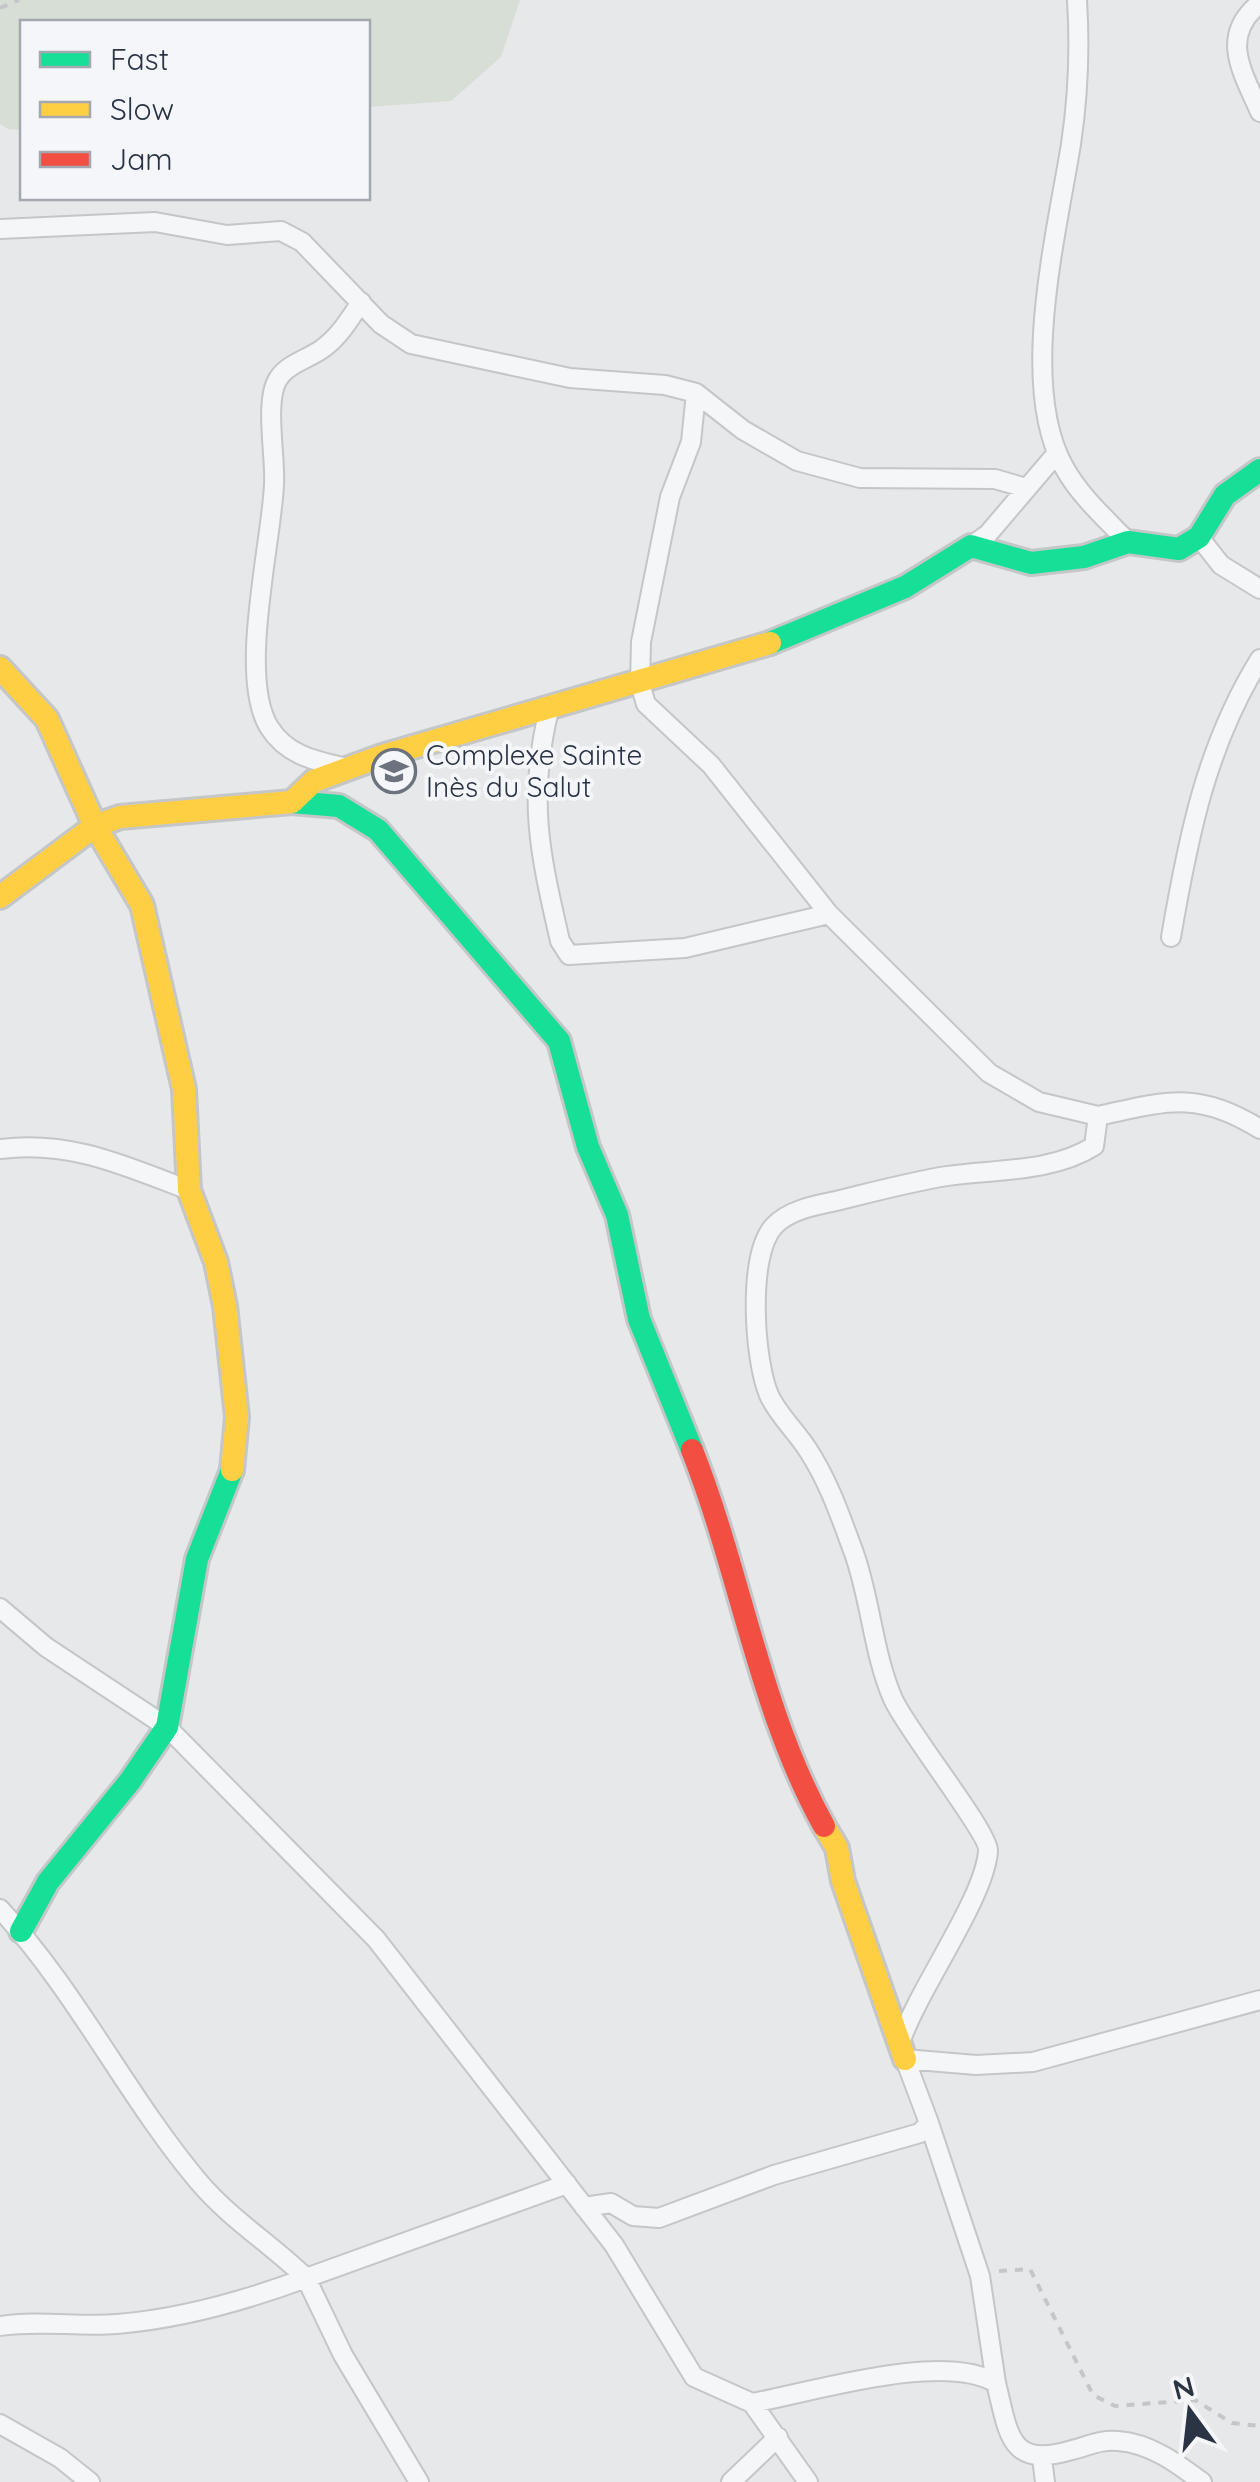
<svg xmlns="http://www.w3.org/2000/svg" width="1260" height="2482" font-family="Quicksand,sans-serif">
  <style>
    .green { fill: #d6ded6 }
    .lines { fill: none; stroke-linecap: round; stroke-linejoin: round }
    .street-casing { stroke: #c4c6c8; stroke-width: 22 }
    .fast-casing { stroke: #c4c6c8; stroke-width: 28 }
    .slow-casing { stroke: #c4c6c8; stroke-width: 28 }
    .jam-casing { stroke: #c4c6c8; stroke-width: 28 }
    .path { stroke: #c5c6ca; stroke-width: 4; stroke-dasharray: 8 8; stroke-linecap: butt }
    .street { stroke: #f5f6f7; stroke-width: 18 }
    .fast { stroke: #16e098; stroke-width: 22 }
    .slow { stroke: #ffcf43; stroke-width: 22 }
    .jam { stroke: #f24e42; stroke-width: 22 }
    .labels { text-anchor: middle; stroke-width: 8; stroke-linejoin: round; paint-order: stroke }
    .poi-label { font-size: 28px; fill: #2b3445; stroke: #f4f6f9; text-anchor: start }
  </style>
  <rect width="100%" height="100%" fill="#e6e8ea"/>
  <path class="green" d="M0,0h520l-19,57 -50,44 -83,6v-85h-346v108l-14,-1 -8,-5z"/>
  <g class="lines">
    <defs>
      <path id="street" d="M1077,0c3,47 1,97 -6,144 -14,88 -53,241 -7,323 15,28 42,52 64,75
        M1260,3c-41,33 -18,68 0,109
        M0,229l155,-7 72,13 54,-4 21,11 79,82 30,20 159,34 95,7 31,8 47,37 54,31 63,17 135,1 31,9
        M696,393l-5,49 -21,55 -29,145 -1,42 6,20 65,61 118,149 160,159 50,29 59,14
        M1199,537l22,28 39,24
        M971,546l17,-12 69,-81
        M549,710c-22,89 -9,144 11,231l9,14 116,-7 144,-34
        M347,768c-31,-7 -60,-12 -78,-41 -31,-51 2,-181 5,-242 2,-27 -10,-84 4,-106 9,-15 30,-20 44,-30 17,-12 27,-29 39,-47
        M1171,937c17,-99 35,-191 89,-278
        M0,1149c71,-9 125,17 189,41
        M0,1608l46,39 121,80 209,212 238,306 80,132 58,26 56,79
        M0,1909c77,83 126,186 198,272 32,38 73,63 108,97l261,-94
        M900,2043c18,-54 85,-145 88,-192 2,-17 -82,-122 -95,-152 -20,-46 -22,-98 -39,-146 -13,-35 -25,-71 -46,-103 -12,-19 -30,-35 -39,-55 -15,-35 -22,-140 5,-169 15,-16 42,-21 62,-25 37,-9 74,-19 111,-25 48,-7 104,-3 147,-30l4,-30c68,-15 100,-26 162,13
        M929,2123l51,153 16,107
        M584,2207l27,-4 22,13 26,2 115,-43 146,-42 9,-10 -24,-64 71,6 57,-3 227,-62
        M0,2326c39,-6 77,1 117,-2 62,-5 130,-24 189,-46l37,77 76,127
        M752,2403c62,-11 190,-52 244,-20 13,52 13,86 76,67 16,-4 30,-11 46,-9 32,2 60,23 84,41
        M0,2424l60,34 30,24
        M1042,2458l3,24
        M731,2482l47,-45"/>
      <path id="fast" d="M770,643l135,-56 66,-41 60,17 53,-6 44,-15 51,7 20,-12 26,-42 35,-25
        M292,802l47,4 39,24 181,211 29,106 29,68 22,104 53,131
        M21,1931l27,-49 82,-101 37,-54 30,-168 35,-89"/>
      <path id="slow" d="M0,668l47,51 48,107 47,79 42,184 5,101 27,72 9,44 12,111 -5,53
        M0,897l95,-71 25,-9 172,-15 22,-21 68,-25 388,-113
        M824,1826l13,22 6,33 62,178"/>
      <path id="jam" d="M692,1450c49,124 67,259 132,376"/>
    </defs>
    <use href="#street" class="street-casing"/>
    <use href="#fast" class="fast-casing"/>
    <use href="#slow" class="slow-casing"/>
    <use href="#jam" class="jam-casing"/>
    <path class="path" d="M0,8l19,-8
      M999,2271l31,-2 63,126 22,11 80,-6 37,23 28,3"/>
    <use href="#street" class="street"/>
    <use href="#fast" class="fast"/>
    <use href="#slow" class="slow"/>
    <use href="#jam" class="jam"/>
  </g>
  <defs>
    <symbol id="school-ring" viewBox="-11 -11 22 22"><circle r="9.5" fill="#f4f6f9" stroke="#6c737f" stroke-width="1.5"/><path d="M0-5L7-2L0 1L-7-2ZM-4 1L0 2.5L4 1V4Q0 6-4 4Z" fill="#6c737f"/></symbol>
  </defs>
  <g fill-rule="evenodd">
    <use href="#school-ring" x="369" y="746" width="50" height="50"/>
  </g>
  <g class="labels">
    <g class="poi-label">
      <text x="426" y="765">Complexe Sainte<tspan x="426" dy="32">Inès du Salut</tspan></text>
    </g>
  </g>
  <rect x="20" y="20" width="350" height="180" fill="#f4f6f9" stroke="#a4a8b1" stroke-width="2.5"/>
  <rect x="40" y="52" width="50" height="15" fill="#16e098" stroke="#a4a8b1" stroke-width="2.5"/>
  <text x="110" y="70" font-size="30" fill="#2b3445">Fast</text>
  <rect x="40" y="102" width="50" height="15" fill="#ffcf43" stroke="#a4a8b1" stroke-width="2.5"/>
  <text x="110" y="120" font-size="30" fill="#2b3445">Slow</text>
  <rect x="40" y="152" width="50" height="15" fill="#f24e42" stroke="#a4a8b1" stroke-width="2.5"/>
  <text x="110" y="170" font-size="30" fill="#2b3445">Jam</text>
  <g transform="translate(1190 2412) rotate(345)" stroke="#f4f6f9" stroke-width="8" paint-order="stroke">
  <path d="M0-8L18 38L0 25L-18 38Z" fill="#2b3445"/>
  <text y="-15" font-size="28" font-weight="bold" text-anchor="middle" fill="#2b3445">N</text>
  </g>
</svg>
